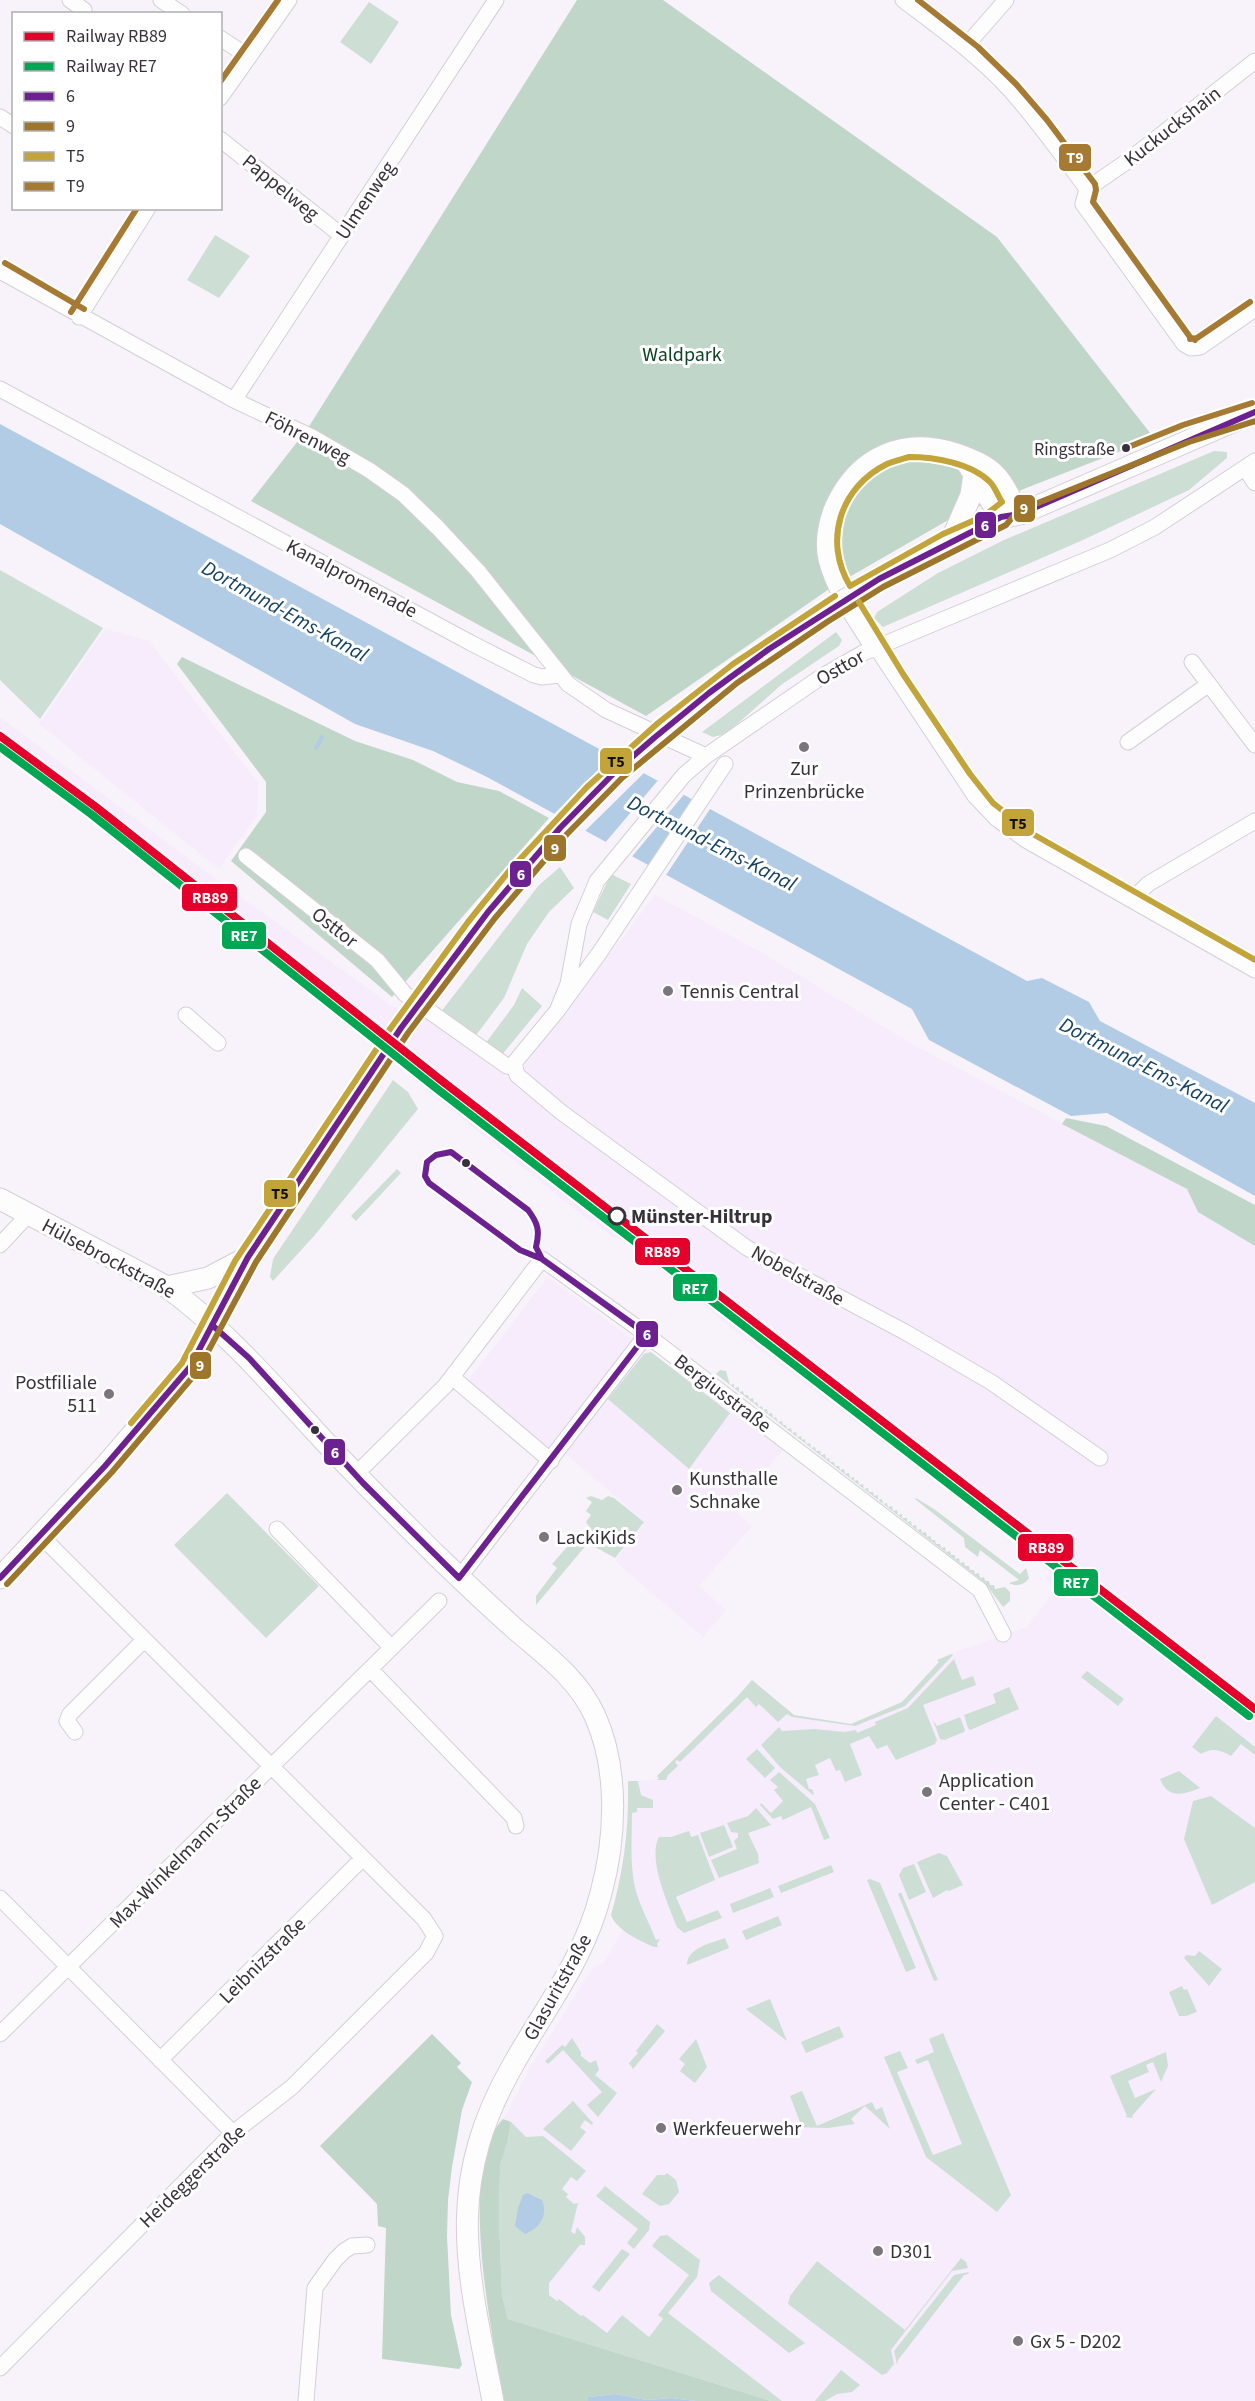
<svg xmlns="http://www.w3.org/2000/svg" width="1255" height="2401" font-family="'Source Sans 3',sans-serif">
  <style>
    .built { fill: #f6ecfc }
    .green { fill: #cddfd4 }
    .forest { fill: #c0d6c8 }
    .water { fill: #b2cce6 }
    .pier { fill: #f8f3fa }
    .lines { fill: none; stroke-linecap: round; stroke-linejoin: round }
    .stream { stroke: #b2cce6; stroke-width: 4 }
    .street-casing { stroke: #d4cfd7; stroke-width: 17 }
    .secondary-casing { stroke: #d4cfd7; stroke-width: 23 }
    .street { stroke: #fefdfe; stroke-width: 15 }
    .secondary { stroke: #fefdfe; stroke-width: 21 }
    .secondary-bridge-casing { stroke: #d4cfd7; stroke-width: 23; stroke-linecap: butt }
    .secondary-bridge { stroke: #fefdfe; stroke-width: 21 }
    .bus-1-casing { stroke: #fff; stroke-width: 10 }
    .bus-2-casing { stroke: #fff; stroke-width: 10 }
    .bus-3-casing { stroke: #fff; stroke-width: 10 }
    .bus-4-casing { stroke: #fff; stroke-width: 10 }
    .bus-1 { stroke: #6d2190; stroke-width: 6 }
    .bus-2 { stroke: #9d762c; stroke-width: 6 }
    .bus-3 { stroke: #c3a43a; stroke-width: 6 }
    .bus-4 { stroke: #a67a33; stroke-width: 6 }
    .rail-1-casing { stroke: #fff; stroke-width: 12 }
    .rail-2-casing { stroke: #fff; stroke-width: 12 }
    .rail-1 { stroke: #e4002b; stroke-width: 8 }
    .rail-2 { stroke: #00a651; stroke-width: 8 }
    .bus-dot { fill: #37313a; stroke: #fff; stroke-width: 2 }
    .poi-dot { fill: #7b757d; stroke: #fff; stroke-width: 2 }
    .stop-dot { fill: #fff; stroke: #37313a; stroke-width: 3 }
    .labels { text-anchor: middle; stroke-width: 6; stroke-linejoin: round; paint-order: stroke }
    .bus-label { font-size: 18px; fill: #37313a; stroke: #fff; text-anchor: end }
    .street-label { font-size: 20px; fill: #37313a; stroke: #fff }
    .park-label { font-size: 20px; fill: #0f4426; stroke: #fff }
    .poi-label { font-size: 20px; fill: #37313a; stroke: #fff; text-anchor: start }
    .stop-label { font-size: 20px; font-weight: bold; fill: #37313a; stroke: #fff; text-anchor: start }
    .water-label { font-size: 21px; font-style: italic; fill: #144062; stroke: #fff }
    .line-badge { stroke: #fff; stroke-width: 2 }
    .badge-label { font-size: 16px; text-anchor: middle; font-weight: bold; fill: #fff }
    .pale-badge-label { font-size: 16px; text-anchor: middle; font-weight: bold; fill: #111 }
  </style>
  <rect width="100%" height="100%" fill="#f8f3fa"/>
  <path class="built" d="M105,629l44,12 109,142 -1,32 -38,54 -180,-145z
    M0,717l194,146 198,143 41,14 80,61 142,-186 102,55 157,95 273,144 11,23 57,34v1155h-751l-23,-140 -2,-56 3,-26 15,-54 10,-11 23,-46 62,-99 12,-7 20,-33 -9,-29 11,-45 2,-26v-48l25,-1 84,-83 15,-17 42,35 57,9 51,-22 42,-46 83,-29 30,-39 -12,-9 5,-6 -6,-5v-5l-312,-234 -33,-29 -76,-60 -11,-3 -18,-16 -2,2 -173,-139 -16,-22 -35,-34 -368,-285z
    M548,1277l235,173 -50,59 19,17 -53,60 27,24 -23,27 -88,-76 29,-40 -78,-67 -8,10 -95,-77z"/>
  <path class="green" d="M369,2l30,20 -28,42 -31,-22z
    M215,235l35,21 -31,42 -32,-18z
    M1214,451l13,1v6l-38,32 -106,50 -200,87 -9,-9 3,-6 61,-39 66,-33z
    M0,570l103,58 -63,91 -40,-39z
    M836,632l6,8 -3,6 -58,39 -55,49 -13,3 -11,-5z
    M560,867l14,21 -25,24 -22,32 -23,54 -30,40 -34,-25 99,-128z
    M611,874l20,10 -23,36 -15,-8z
    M522,988l20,18 -41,50 -16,-12 29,-39z
    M393,1080l15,12 10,17 -104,127 -41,45 -3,-4 3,-18z
    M397,1169l4,4 -45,48 -5,-5z
    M651,1352l79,61 -41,56 -81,-70 36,-45z
    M720,1370l6,1 4,14 4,-1v4l5,-1v5l4,-1 1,4h4l1,4 4,-1 1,5 3,-1 2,5 3,-1 1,4 4,-1 1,5 4,-1 1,5 3,-1 2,5 4,-1 1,4h3l1,4 4,-1 1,5 4,-1 1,5 4,-1 1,4 3,-1 1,5 4,-1 1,5 4,-1 1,4h4l1,4 4,-1 1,5 3,-1 1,4h4l1,4h4l1,4 4,-1 1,5 4,-1 1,5 4,-1v4l4,-1 1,5 4,-1 1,5 4,-1 1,4h4l1,4 4,-1v5l4,-1 1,5 4,-1 1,4 4,-1 1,5 4,-1 1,5 4,-1v4h5v4l4,-1 1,5 4,-1 1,5 4,-1 1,4 4,-1 1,5 3,-1 2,4h3l1,4h4l1,4 4,-1 1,5 4,-1 1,4h4v4l4,-1 1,5 4,-1 1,4h4l1,4h4l1,4 4,-1 1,5 4,-1 1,4h4l1,4h4l1,4 10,-2 5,5v9l-7,6 -18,-24 -269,-209z
    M227,1493l92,93 -53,52 -92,-93z
    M591,1496l11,4 6,-4 6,2 30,24 -29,36 -27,-15 -52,62v-9l21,-28 -5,-4 15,-17 -5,-4 3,-4 4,3 6,-9 9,3 7,-7 -5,-7 5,-7 -5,-4 6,-9 -6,-4z
    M916,1498l18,11 86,65 6,-6 3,10c-4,7 -13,9 -20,5l10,-3 -39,-30 -2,7 -13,-10 -1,-9 -49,-39z
    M952,1654l1,1 -48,51 -50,20 -63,-9 -5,-3 -9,8 -19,-18 -3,3 -9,-10 -67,65 -3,-2 -2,2 3,4 -10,9 -2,5h-9l2,-2 -2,-2 80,-79 15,-17 42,35 57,9 51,-22 37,-40 -2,-2z
    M954,1659l8,21 11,-4 3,9 -53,20 14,35 -2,4 -39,16 -9,-15 -10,4 -8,-13 -19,8 12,31 -17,7 -5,-12 -4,1 -6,-13 -15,7 4,10 -13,4 3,10h3l2,5 -1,1 -33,-28 -19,-22 18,-18 3,4 33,-2 29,3 12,-2 1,3 19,-8 -1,-3 33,-14z
    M1087,1671l37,28 -6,7 -37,-29z
    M1009,1687l10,22 -49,21 -2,-2 -4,-13 32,-12 -3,-9z
    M1216,1716l39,31v8l-14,-11 -10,12c-10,-6 -19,-9 -30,-2l-9,-7z
    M960,1717l5,13 -1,2 -20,8 -4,-1 -7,-19 4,6z
    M757,1749l18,19 -10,10 -19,-19z
    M1179,1771l21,17c-17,7 -32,11 -40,-9z
    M779,1772l36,32 15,34 -6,2 -13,-33 -28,13 -2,-4 -8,3 -13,-14 1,-2 10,10 12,-12 -9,-11 4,-3 -8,-7z
    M628,1781h10l3,14 12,5v8h-16v4l-5,1c0,22 -2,48 2,70 4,20 15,39 22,57l4,-1 -3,5 1,3h-4c-15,-7 -37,-16 -43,-32 13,-45 18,-87 17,-134z
    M1211,1796l44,32v54l-43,23 -28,-66 9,-38z
    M756,1808l15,17 -23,8 10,21 1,9 -40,15 -8,-18 26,-11 -3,-8 4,-4v-4l-7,-1 -4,-9 21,-7z
    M724,1825l9,22 -24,10 -9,-24z
    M689,1831l2,6 7,-2 17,45 -39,17 11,25 31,-12 4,8 -38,15 -7,-6c-8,-21 -30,-68 -18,-90h12z
    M939,1853l8,3 16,29 -14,6 -2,-1 -14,8 -16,-36z
    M914,1864l12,28 -17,8 -10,-25 4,-7z
    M831,1865l3,7 -53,21 -3,-7z
    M870,1879l10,4 36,85 -10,4 -39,-92z
    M770,1888l4,9 -41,16 -3,-9z
    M901,1892l37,88 -4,1 -36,-87z
    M778,1916l4,9 -36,15 -4,-9z
    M725,1938l4,10 -42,17c0,-17 24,-22 38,-27z
    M1199,1951l23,18 -13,17 -25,-28 2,-3 9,1z
    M1182,1986l2,4 3,-1 10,23 -11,4h-7l-10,-24z
    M770,1999l17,42 -41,-32z
    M657,2024l8,7 -32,38 -4,-6 9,-10 -2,-2z
    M839,2026l5,11 -38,16 -5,-11z
    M943,2033l68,162 -14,17 -71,-55 -42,-100 16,-6 8,17 -11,4 36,83 29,-11 -34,-84 -11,4 -2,-4 19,-8 -5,-13z
    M572,2038l9,14v4l9,7 6,-3 3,10 -4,5 22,18 -19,24 -11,-12 15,-13 -39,-42 -15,14 -3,-3 17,-16 3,2z
    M696,2039l11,28 -12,16 -15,-12 5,-7 -6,-5z
    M1166,2052l2,14 -7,16 -8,-20 -7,3 3,7 -21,9 7,17 21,-9 -24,27 1,2 -8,-1 2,-1 -17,-40z
    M802,2091l15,35 55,-24 4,8 6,-3 8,22 -25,-23 -14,13 4,5 -27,4 -39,-1 11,-5 -10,-26z
    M573,2101l20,22 -1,2 -7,-5 -5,7 6,5 -15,19 -28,-22z
    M511,2122l15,15 17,-1 43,35 -9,10 -6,-4 -9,12 6,5 -2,3 8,7 4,-1 -7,29 4,2 2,-7 8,10v8h-5l-31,38v12l8,6 2,-2 22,17 2,-1 24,18 15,-18 27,22 14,-18 -5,-4 31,-40 -37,-29 8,-10 7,-1 33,25 -3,17 -29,36 114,88h-11l-263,-82 -6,-25 -3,-74 1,-54 8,-26z
    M667,2173l9,7 3,12 -10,12 -9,2 -18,-12 15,-19h8z
    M605,2186l45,36 -1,8 -15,19 -7,-6 11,-14 -42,-33z
    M622,2249l8,5 -31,38 -7,-5z
    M961,2258l5,4 2,6 -16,3 -61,79 3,14 -7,9 -5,2 -94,-71 2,-8 27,-35 88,69z
    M969,2272l-1,2 -4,1 -66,85 -1,5 -3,-14 60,-76z
    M719,2275l86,68 -16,10 -78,-62 -2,-8z
    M841,2370l19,15 -8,7 -15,2 -12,7h-10z"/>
  <path class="forest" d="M577,0h86l334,237 157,201 -197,77 -125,72 -186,129 -395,-215 57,-73z
    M182,657l173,84 58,19 44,22 42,9 50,27 -157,179 -161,-136 35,-49v-30l-89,-118z
    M1066,1118l40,8 149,79v41l-57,-34 -11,-23 -125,-65z
    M432,2034l29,29 -4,4 15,15 -10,28 -10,57 -4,33 -1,36 4,79 11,50 -3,4 -77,-10 4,-131 -8,-2 -1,-22 -57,-58z
    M503,2119l8,3 -3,18 -8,26 -1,54 3,75 6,24 263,82h-75l-25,-3 -24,2 -32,-6 -27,3v4h-84c-11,-62 -48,-234 -1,-282z"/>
  <path class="water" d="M0,424l1027,557 15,-3 47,24 11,19 155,82v93l-148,-83 -36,3 -142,-76 -17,-31 -425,-232 -54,-26 -78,-27 -355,-200z
    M527,2193l15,7c6,15 -1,28 -17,34l-10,-8 3,-18 5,-13z
    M615,2394l32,6 24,-2 25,3h-108v-4z"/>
  <path class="pier" d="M614,754l32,17 -63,62 -31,-17z
    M660,778l26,14 -56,67 -26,-15z
    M694,796l18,10 -48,72 -17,-10z"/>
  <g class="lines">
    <path class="stream" d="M316,748l6,-11"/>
    <defs>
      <path id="street" d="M70,0l14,10v4
        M161,0l21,14
        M903,0c37,28 75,55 107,90 28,31 52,65 77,99l-4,15 101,140 7,4 9,-1 55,-38
        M220,38l29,19
        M965,47l41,-47
        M220,98l69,-98
        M0,117l14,9
        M220,139l121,96
        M1087,189l42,-29 126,-99
        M0,271l234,129 78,37 57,33 34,24 35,34 40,43 90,113 38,26 100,46
        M79,317l69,-109
        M0,389l471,254 63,32 8,2 17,-2
        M234,400l262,-400
        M1245,468l10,15
        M876,647l99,149 22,23 29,21 229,130
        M1192,662l63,83
        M1128,742l81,-58
        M246,856l131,104 28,34 102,72 8,1v-5l42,-51 43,-59 125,-188
        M1132,900l16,-16 107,-63
        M557,1011l11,-27 11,-60 18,-43 87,-106 22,-19 115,-79 42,-24 247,-103 45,-23 100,-66
        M186,1015l32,28
        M515,1067l2,8 44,37 186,136 158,84 86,50 109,76
        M0,1245l28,-30
        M452,1377l99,84
        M355,1475l90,-89 97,-127 93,67 345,264 23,44
        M277,1529l114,118
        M459,1578l188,-244
        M370,1669l144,149 2,8
        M75,1732l-8,-11 3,-7 74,-74
        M0,1898l233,235
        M0,2034l439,-433
        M160,2060l203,-202
        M0,2368l233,-235 59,-46 134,-134 9,-17 -11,-17 -383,-383
        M306,2401l9,-113 20,-28 9,-9 8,-5 15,-1"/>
      <path id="secondary" d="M963,457l38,60
        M951,541l20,-46 3,-21
        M879,579c41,-22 95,-58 141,-65l235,-102
        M876,647c-17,-27 -39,-56 -47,-88 -4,-17 0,-38 7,-53 23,-50 69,-69 120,-52 14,5 30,11 40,22 7,7 12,18 17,27
        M675,720l57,-44 90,-62
        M435,982l88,-113
        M0,1199l167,88c56,41 101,93 148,144 39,43 80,83 121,124 26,25 52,50 78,73 31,27 64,50 81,88 24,53 21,122 6,177 -17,67 -55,113 -88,172 -70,122 -45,206 -20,336
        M167,1287l41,-9 40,-21
        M0,1578l105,-112 85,-99 58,-110 24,-33 92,-142"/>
    </defs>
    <use href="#street" class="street-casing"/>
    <use href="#secondary" class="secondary-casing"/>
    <use href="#street" class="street"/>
    <use href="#secondary" class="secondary"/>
    <defs>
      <path id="secondary-bridge" d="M822,614l57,-35
        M523,869l73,-79 79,-70
        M364,1082l71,-100"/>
    </defs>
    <use href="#secondary-bridge" class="secondary-bridge-casing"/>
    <use href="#secondary-bridge" class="secondary-bridge"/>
    <defs>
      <path id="bus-1" d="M451,1152l77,58c10,13 12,21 8,37l6,12 -22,-9 -91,-67 -4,-7 2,-14 9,-7z
        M542,1259l105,75 -12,-8z
        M212,1325l37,33 114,125 96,95
        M0,1578l105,-112 85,-99 58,-110 153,-229 87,-116 72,-84 56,-57 38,-33 55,-45 60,-44 110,-70 122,-62 19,-3 235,-102
        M459,1578l188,-244"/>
      <path id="bus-2" d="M7,1584l105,-112 85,-100 59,-110 152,-229 87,-115 72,-84 55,-56 115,-95 90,-61 56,-35 123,-62 12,-14 171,-69 66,-21"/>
      <path id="bus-3" d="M909,457c25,0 62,6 81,25 5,5 8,14 12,20l-18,14 -41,18 -93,52c-27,-45 -10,-99 37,-122 7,-3 15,-5 22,-7z
        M859,602l44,72 67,100 23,29 38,30 224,127
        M131,1423l51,-60 53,-102 155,-232 78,-107 42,-52 77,-83 71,-64 75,-59 102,-68"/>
      <path id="bus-4" d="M918,0l60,47 38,37 31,36 48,64 1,6 -3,12 97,135 5,3
        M220,82l58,-82
        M5,263l79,46
        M71,312l66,-104
        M1190,339l7,-1 53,-36
        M1126,448l57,-23 69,-22"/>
    </defs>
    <use href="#bus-1" class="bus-1-casing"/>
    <use href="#bus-2" class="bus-2-casing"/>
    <use href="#bus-3" class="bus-3-casing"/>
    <use href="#bus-4" class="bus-4-casing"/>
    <use href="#bus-1" class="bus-1"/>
    <use href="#bus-2" class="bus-2"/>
    <use href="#bus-3" class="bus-3"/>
    <use href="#bus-4" class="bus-4"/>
    <defs>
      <path id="rail-1" d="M0,736l96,71 346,274 813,628"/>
      <path id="rail-2" d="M0,747l91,67 345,274 813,628"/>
    </defs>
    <use href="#rail-1" class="rail-1-casing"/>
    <use href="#rail-2" class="rail-2-casing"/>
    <use href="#rail-1" class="rail-1"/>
    <use href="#rail-2" class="rail-2"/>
  </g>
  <g class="bus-dot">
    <circle cx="1126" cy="448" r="5"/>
    <circle cx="466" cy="1163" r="5"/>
    <circle cx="315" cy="1430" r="5"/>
  </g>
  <g class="poi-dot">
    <circle cx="804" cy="747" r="6"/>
    <circle cx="668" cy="991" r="6"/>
    <circle cx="109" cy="1394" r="6"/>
    <circle cx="677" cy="1490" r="6"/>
    <circle cx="544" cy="1537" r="6"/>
    <circle cx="927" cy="1792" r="6"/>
    <circle cx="661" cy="2128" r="6"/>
    <circle cx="878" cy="2251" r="6"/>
    <circle cx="1018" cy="2341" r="6"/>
  </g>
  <circle class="stop-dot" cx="617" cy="1216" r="8"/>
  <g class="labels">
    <g class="bus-label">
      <text x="1115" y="455">Ringstraße</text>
    </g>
    <g class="street-label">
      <text transform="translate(1172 126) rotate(-38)" y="7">Kuckuckshain</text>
      <text transform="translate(281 187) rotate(39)" y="7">Pappelweg</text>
      <text transform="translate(365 200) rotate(-56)" y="7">Ulmenweg</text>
      <text transform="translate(308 437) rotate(27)" y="7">Föhrenweg</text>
      <text transform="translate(352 578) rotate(28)" y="7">Kanalpromenade</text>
      <text transform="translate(840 667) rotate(-30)" y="7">Osttor</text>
      <text transform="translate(335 927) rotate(38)" y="7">Osttor</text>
      <text transform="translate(109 1258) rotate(28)" y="7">Hülsebrockstraße</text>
      <text transform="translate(798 1275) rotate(29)" y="7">Nobelstraße</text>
      <text transform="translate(723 1393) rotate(37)" y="7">Bergiusstraße</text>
      <text transform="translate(185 1852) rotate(-45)" y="7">Max-Winkelmann-Straße</text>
      <text transform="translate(262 1960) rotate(-45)" y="7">Leibnizstraße</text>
      <text transform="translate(557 1987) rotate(-61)" y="7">Glasuritstraße</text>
      <text transform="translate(192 2176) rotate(-44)" y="7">Heideggerstraße</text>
    </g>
    <g class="park-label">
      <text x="682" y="361">Waldpark</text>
    </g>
    <g class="poi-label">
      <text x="804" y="775" text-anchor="middle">Zur<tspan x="804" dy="23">Prinzenbrücke</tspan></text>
      <text x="680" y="998">Tennis Central</text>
      <text x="97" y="1389" text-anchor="end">Postfiliale<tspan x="97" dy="23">511</tspan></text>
      <text x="689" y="1485">Kunsthalle<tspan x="689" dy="23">Schnake</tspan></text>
      <text x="556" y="1544">LackiKids</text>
      <text x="939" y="1787">Application<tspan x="939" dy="23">Center - C401</tspan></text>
      <text x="673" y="2135">Werkfeuerwehr</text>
      <text x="890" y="2258">D301</text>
      <text x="1030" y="2348">Gx 5 - D202</text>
    </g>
    <g class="stop-label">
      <text x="631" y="1223">Münster-Hiltrup</text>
    </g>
    <g class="water-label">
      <text transform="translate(285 611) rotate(29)" y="7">Dortmund-Ems-Kanal</text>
      <text transform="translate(712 843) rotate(27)" y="7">Dortmund-Ems-Kanal</text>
      <text transform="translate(1144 1065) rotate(27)" y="7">Dortmund-Ems-Kanal</text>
    </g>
  </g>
  <g class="line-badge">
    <rect x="1058" y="143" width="34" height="29" rx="6" fill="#a67a33"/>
    <rect x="1013" y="494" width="23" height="29" rx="6" fill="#9d762c"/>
    <rect x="974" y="511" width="23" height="28" rx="6" fill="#6d2190"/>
    <rect x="599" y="747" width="34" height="28" rx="6" fill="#c3a43a"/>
    <rect x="1001" y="808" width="34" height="29" rx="6" fill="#c3a43a"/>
    <rect x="543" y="834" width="24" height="28" rx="6" fill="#9d762c"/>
    <rect x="509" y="860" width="23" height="28" rx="6" fill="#6d2190"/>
    <rect x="181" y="883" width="57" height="29" rx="6" fill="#e4002b"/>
    <rect x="221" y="921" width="46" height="29" rx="6" fill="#00a651"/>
    <rect x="263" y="1179" width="34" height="29" rx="6" fill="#c3a43a"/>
    <rect x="634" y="1237" width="57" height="29" rx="6" fill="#e4002b"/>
    <rect x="672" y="1273" width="46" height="29" rx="6" fill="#00a651"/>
    <rect x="635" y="1320" width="24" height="28" rx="6" fill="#6d2190"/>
    <rect x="189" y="1351" width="23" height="29" rx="6" fill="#9d762c"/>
    <rect x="323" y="1438" width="23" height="28" rx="6" fill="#6d2190"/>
    <rect x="1017" y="1533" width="57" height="29" rx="6" fill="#e4002b"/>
    <rect x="1053" y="1568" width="46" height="29" rx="6" fill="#00a651"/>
  </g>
  <g class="badge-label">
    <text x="1075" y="163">T9</text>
    <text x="1024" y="514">9</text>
    <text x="985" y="531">6</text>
    <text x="555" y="854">9</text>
    <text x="521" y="880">6</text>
    <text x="210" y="903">RB89</text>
    <text x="244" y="941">RE7</text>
    <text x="662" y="1257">RB89</text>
    <text x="695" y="1294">RE7</text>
    <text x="647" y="1340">6</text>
    <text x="200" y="1371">9</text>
    <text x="335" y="1458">6</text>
    <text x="1046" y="1553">RB89</text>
    <text x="1076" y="1588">RE7</text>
  </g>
  <g class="pale-badge-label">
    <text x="616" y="767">T5</text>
    <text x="1018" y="829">T5</text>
    <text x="280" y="1199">T5</text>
  </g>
  <rect x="12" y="12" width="210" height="198" fill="#ffffff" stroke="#afadb0" stroke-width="1.5"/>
  <rect x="24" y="32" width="30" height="9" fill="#e4002b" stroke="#afadb0" stroke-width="1.5"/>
  <text x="66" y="42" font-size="18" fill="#37313a">Railway RB89</text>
  <rect x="24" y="62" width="30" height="9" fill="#00a651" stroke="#afadb0" stroke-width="1.5"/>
  <text x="66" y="72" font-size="18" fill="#37313a">Railway RE7</text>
  <rect x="24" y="92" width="30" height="9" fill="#6d2190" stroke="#afadb0" stroke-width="1.5"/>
  <text x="66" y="102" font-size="18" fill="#37313a">6</text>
  <rect x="24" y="122" width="30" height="9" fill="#9d762c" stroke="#afadb0" stroke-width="1.5"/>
  <text x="66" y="132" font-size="18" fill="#37313a">9</text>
  <rect x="24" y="152" width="30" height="9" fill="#c3a43a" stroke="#afadb0" stroke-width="1.5"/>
  <text x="66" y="162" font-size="18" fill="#37313a">T5</text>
  <rect x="24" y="182" width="30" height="9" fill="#a67a33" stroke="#afadb0" stroke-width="1.5"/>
  <text x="66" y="192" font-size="18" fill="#37313a">T9</text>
</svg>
